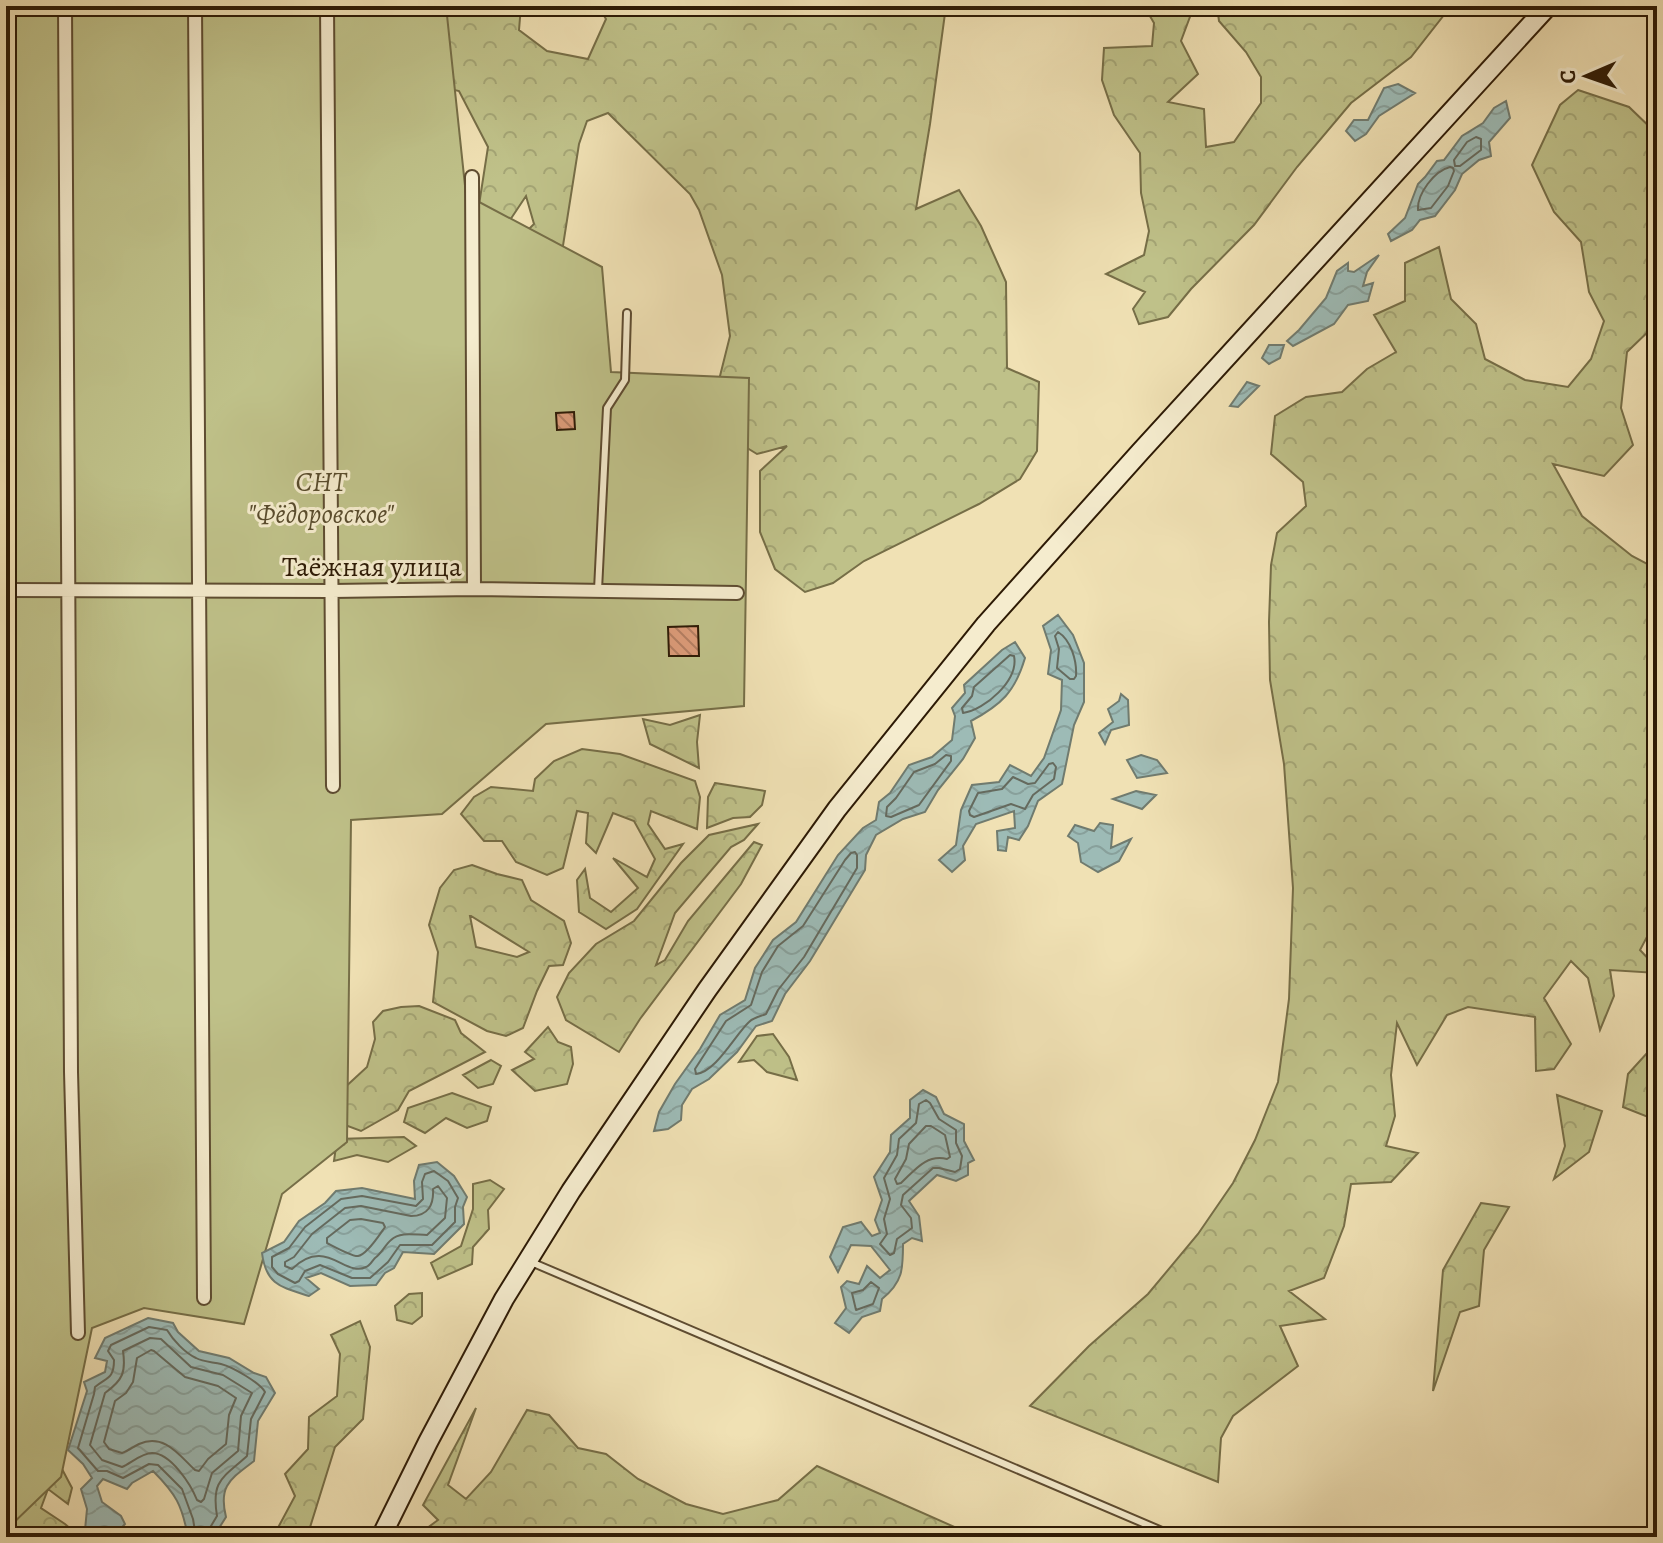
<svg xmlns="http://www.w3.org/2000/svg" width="1663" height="1543" font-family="Alegreya,serif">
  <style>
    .forest { fill: url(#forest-crowns); stroke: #766e47; stroke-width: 2; fill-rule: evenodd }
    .garden { fill: #bfc189; stroke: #766e47; stroke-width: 2 }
    .water { fill: url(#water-waves); stroke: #707b6f; stroke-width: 2 }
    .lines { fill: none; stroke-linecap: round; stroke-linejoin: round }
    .shore { stroke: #656a5e; stroke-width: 2 }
    .building { fill: url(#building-back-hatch); stroke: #2d1a05; stroke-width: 2 }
    .lane-casing { stroke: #5e4c31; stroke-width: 10 }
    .street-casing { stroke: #5e4c31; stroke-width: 16 }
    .secondary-casing { stroke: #2d1a05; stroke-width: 22 }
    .lane { stroke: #f5ecce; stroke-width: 6 }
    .street { stroke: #f5ecce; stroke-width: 12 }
    .secondary { stroke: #f5ecce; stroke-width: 18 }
    .labels { text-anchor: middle; stroke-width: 6; stroke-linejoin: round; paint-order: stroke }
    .park-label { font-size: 28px; font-style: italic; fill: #594c2d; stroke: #f5ecce }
    .street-label { font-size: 28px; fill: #2d1a05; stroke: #f5ecce }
  </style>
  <defs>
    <pattern id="forest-crowns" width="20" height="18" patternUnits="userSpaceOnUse" patternTransform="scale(2)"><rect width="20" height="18" fill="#bfc189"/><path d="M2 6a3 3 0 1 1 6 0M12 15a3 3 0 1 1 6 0" fill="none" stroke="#a4a575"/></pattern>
    <pattern id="water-waves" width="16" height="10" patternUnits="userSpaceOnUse" patternTransform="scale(2)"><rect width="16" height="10" fill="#9dbbb6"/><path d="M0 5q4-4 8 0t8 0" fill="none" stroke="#88a09b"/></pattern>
    <pattern id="building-back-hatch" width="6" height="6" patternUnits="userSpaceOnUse" patternTransform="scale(2)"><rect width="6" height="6" fill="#dd9c7a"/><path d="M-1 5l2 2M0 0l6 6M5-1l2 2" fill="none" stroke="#b47e62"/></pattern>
  </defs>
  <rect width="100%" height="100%" fill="#f0e1b4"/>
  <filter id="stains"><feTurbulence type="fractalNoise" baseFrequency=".0025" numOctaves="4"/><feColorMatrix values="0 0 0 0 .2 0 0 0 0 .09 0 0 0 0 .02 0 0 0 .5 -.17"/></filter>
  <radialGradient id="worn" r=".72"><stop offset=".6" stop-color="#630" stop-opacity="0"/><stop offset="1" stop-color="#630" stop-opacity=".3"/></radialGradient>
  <path class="forest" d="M437,6h84l-2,24 28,21 41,8 18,-40 -8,-13h348l-16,118 -14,85 43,-19 22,36 25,56 1,86 32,14 -2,69 -17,28 -41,25 -115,57 -31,22 -28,9 -30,-23 -15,-37v-61l27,-25 -30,8 -26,-16 -14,-50 13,-52 -8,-61 -23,-65 -9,-16 -82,-81 -21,8 -8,23 -17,108 -53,-3 25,-25 -8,-28 -16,24 -31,-15 9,-58 -29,-56 -25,-6z
    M1144,6h50l-13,35 17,33 -30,28 36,7 2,38 28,-5 27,-39v-26l-15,-25 -27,-31 -2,-15h234l-40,51 -60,46 -54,64 -43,58 -63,64 -23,28 -29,7 -6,-15 12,-17 -39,-18 38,-19 5,-24 -8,-38 -1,-40 -26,-38 -12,-35 2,-32 48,-2 2,-23z
    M1578,90l51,17 28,27v189l-30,29 -6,56 12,37 -29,31 -51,-12 29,52 50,40 25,13v349l-17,32 17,18v5l-47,-3 4,26 -14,34 -12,-52 -17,-17 -27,37 27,46 -17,25 -18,2 -1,-54 -67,-10 -21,8 -30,50 -20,-42 -6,52 4,41 -9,30 32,7 -27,29 -40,2 -7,42 -20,52 -35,13 36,28 -45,7 18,40 -65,50 -12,22 -3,44 -188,-76 59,-60 59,-52 50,-60 35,-51 22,-43 23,-58 11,-83 4,-111 -9,-124 -14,-84 -1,-58 2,-57 6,-32 29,-27 -3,-24 -32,-28 4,-38 31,-19 36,-5 25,-23 29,-17 -22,-37 31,-14v-38l34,-16 12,52 25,25 9,35 40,21 43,7 23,-28 13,-38 -15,-29 -8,-50 -27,-30 -22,-47 28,-60z
    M700,715l-3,27 2,26 -49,-24 -7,-25 27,6z
    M582,749l38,5 75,27 5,16 -3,32 -46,-18 -3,13 17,25 18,-5 -46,65 -31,20 -27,-17 -2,-32 8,-11 5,29 21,14 27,-24 -25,-30 34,19 8,-18 -21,-38 -21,-8 -17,40 -10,-10 2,-30 -11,-2 -14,57 -16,7 -31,-13 -14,-21h-18l-23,-27 13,-17 17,-10 42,4 2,-12 19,-18z
    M715,783l50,8 -3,14 -12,12 -17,1 -26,10 1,-31z
    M758,824l-14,16 -13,7 -56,66 -19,52 9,-5 23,-39 66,-79 8,3 -21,39 -101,135 -21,33 -53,-32 -9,-23 12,-24 27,-29 38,-23 47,-58 28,-28z
    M472,865l25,9 25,6 9,20 33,21 7,22 -8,22 -14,1 -12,25 -14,37 -17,8 -19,-5 -54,-29 5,-50 -9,-27 11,-37 14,-18zM470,916h1l58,36 -12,5 -41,-10z
    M419,1006l36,14 6,13 24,19 -76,39 -11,19 -37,21 -16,-6 -4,-34 26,-24 8,-28 -2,-17 10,-11 18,-4z
    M548,1027l10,15 13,5 2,17 -6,20 -32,7 -23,-21 22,-11 -9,-7z
    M773,1034l16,23 8,23 -30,-8 -13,-12 -15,2 18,-26z
    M1657,1042v36l-9,39 -25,-10 5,-33z
    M491,1060l10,6 -8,18 -15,4 -15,-13z
    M452,1093l39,14 -4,14 -20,7 -21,-10 -21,15 -21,-11 4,-14z
    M1557,1095l45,16 -13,41 -35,27 11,-33z
    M404,1137l12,9 -28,16 -31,-7 -23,6 3,-22z
    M490,1180l14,9 -16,21 1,19 -16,18 -1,17 -34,15 -7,-16 30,-17 12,-37v-25z
    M1481,1203l28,4 -25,43 -5,56 -19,6 -27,79 10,-121z
    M422,1293v23l-10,8 -15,-4 -2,-14 14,-12z
    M360,1321l10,26 -7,72 -28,28 -28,90h-34l22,-41 -10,-22 23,-25 1,-32 28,-21 3,-42 -9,-19z
    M476,1408l-28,77 18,14 25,-27 36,-62 22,5 29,33 28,6 32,25 48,25 37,10 55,-14 39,-34 160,71h-562l23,-17 -15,-15z
    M62,1469l10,19 -4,16 -20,-15 -7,19 24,16 15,13h-74l1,-5 21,-27z"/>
  <path class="garden" d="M6,6h440l20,189 136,72 9,105 138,6 -5,328 -198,18 -104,90 -91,6 -4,322 -65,52 -38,130 -100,-16 -52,20 -31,149 -55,53z"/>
  <path class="water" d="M1398,84l17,9 -36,23 -13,18 -11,7 -9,-10 8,-11h14l16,-32z
    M1506,101l4,17 -21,24 2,14 -12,4 -17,14 -7,16 -20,26 -15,4 -8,10 -21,11 -3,-7 17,-16 13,-34 7,-7 12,-16 7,-1 18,-24 21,-13 11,-15z
    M1379,255l-12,17 -4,14 10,-3 -5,18 -20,4 -14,19 -41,22 -6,-5 12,-11 27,-32 11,-27 11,-8v8l6,1z
    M1269,345h15l-4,13 -11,6 -7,-6z
    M1247,382l12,4 -21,21 -8,-1z
    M1058,615l15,20 11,28v39l-10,23 -12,59 -24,17 -10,25 -9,14 -11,-3 -2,14 -8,-1 -1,-19 18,-3 -1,-17 -38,13 -13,22 2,14 -13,12 -13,-12 17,-15 5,-35 11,-25 27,-3 11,-17 21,11 13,-18 17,-48 1,-30 -14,-6 3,-24 -8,-24z
    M1015,642l10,16c-10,34 -24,47 -54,63l4,17 -12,21 -25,31 -13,22 -22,7 -27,16 -10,20 -1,15 -55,91 -25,33 -13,27 -16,5 -19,26 -28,27 -17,10 -10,16 -1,15 -13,9 -14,2 5,-19 16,-28 25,-35 20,-34 25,-15 10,-32 18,-28 23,-18 42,-67 25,-27 13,-8 3,-18 11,-9 19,-28 23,-8 20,-17 3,-24 -3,-8 13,-15 -1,-8 38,-35z
    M1121,694l7,6 1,25 -18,5 -6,14 -6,-11 14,-11 -5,-13 11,-8z
    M1141,755l16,5 10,13 -30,5 -10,-18z
    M1136,791l20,4 -14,14 -29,-10z
    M1100,823l13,2 -2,23 20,-9 -12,22 -21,11 -17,-10 -3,-19 -10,-7 7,-11 19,6z
    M923,1090l13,7 8,17 20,10v17l10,19 -6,3v12l-12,6 -19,-6 -28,26 10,15 3,25 -10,-3 -9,6c0,25 0,38 -21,55l-2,12 -18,6 -13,16 -14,-10 11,-15 -5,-21 6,-6 12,3 8,-18 13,12 10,-8 -19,-24 -20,-1 -13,27 -8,-15 13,-30 18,-5 11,14 8,-3 -5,-13 7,-20 -8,-23 16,-25 1,-17 19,-17v-18z
    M437,1162l17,14 13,21 -4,10 1,17 -30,30 -31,-2 -9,16 -9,5 -9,12 -26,1 -29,-13 -15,5 13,11 -10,7c-28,-9 -43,-11 -47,-43l22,-11 15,-21 26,-18 11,-12 26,-3 53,11 -1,-18 5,-16z
    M148,1318l25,5 5,9 21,19 30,7 25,15 12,4 9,16 -17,28 -4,40c-23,18 -36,24 -28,56l-12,19 -26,1c-6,-32 -12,-43 -35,-66l-21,12 -5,6 -24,-10 -6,7 5,16 19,14 4,8 -12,13h-10l-18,-7 2,-21 -6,-20 11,-11 -9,-14 -15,-14 19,-59 -3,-9 21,-10 2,-11 -12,-3 10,-20z"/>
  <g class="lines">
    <path class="shore" d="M1476,137l5,2v11l-21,16h-5l-1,-6 13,-18z
      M1450,167l3,1 1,3 -6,15 -17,22 -13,2c-1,-16 16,-39 32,-43z
      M1058,632c13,8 19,29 18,44l-2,3h-4l-13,-11 2,-19 -4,-13z
      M1010,655l4,1c5,24 -29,54 -51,57l-1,-5 10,-12 2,-9z
      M946,755l5,1v5l-32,44 -28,12 -5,-1 1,-9 9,-9 18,-26 21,-8z
      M1053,763l3,4 -2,12 -21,16 -8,14 -14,-5 -37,13 -4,-2 -1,-4 9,-18 24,-4 11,-12 15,7 7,-1 14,-19z
      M851,853l4,-1 2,3v13l-53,89 -26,33 -12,24c-5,2 -12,3 -17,8 -14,13 -33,50 -53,52l-1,-5 31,-48 25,-16 11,-33 16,-26 25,-20 42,-66z
      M926,1100l4,3 9,16 17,11v13l6,13 -2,13 -5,3 -16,-4h-6l-30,27 -2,10 10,13 1,10 -15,11 -3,14 -4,2 -10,-11 7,-10 -3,-15 6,-20 -6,-21 13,-23 2,-16 17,-16 3,-19z
      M926,1126h5l14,9 5,22 -3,2c-21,-5 -32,11 -46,24l-4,1 -2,-5 11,-20 3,-15z
      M434,1171l14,10 10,17 -3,9v15l-23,23h-32l-12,17 -18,16h-18l-32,-13 -15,6 -6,10 -4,2 -17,-9 -6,-7v-10l17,-9 16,-21 36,-28 21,-3 54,10 7,-7 -1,-17 3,-8z
      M438,1186l9,12 -2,20 -18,17c-11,0 -27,-4 -36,5 -6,5 -9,13 -16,18 -3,3 -5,8 -9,9 -21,11 -40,-31 -74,2l-7,-3v-4l9,-5 18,-23 33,-26 16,-2 50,10c17,0 23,-11 22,-27z
      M361,1219l22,4 2,4c-5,7 -18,28 -27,29 -5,1 -25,-10 -31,-13v-5l23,-18z
      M871,1282l8,6 -6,16 -17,6 -4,-17 11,-3z
      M150,1338l11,1 30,28 32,8 29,18 -11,23 -3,35 -26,22 -8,26 -3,3 -4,-2c-6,-15 -26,-47 -45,-47 -10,0 -21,10 -30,14l-20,-7 -12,-15 15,-52c18,-13 21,-21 18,-42z
      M151,1350l3,1 31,26 33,9 18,12 -7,17 -3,29 -18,15 -9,12 -4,-1c-16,-15 -31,-37 -56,-26 -6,3 -11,7 -17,9l-13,-4 -5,-7 11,-41 11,-8 7,-11 4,-24z
      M196,1537l-3,-18 -11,-30 -24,-24 -9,-1 -26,14 -16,-7h-9l-20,-23 16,-54 1,-7c12,-10 19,-8 19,-27l-6,-9 3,-6 38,-18 18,3c6,10 18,23 29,28 7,4 17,4 25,6 12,3 39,19 44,28l-14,27 -4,37c-24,22 -36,24 -30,60l-9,15 -1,6"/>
  </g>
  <path class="building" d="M574,412l1,17 -18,1 -1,-17z
    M698,626l1,30h-30l-1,-29z"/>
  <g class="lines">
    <defs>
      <path id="lane" d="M598,590l9,-182 18,-28 2,-67
        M531,1262l645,275"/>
      <path id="street" d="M65,6l6,1066 7,261
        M195,6l9,1292
        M327,6l6,780
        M472,177l2,412
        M6,590l326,1 142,-2 263,4"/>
      <path id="secondary" d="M381,1537l47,-95 76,-143 67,-108 136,-201 130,-181 149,-185 155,-173 407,-445"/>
    </defs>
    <use href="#lane" class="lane-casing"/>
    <use href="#street" class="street-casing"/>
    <use href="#secondary" class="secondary-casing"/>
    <use href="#lane" class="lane"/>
    <use href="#street" class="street"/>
    <use href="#secondary" class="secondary"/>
  </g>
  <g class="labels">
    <g class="park-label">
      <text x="321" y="491">СНТ<tspan x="321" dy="32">"Фёдоровское"</tspan></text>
    </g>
    <g class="street-label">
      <text x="372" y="576">Таёжная улица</text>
    </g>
  </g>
  <rect width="1663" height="1543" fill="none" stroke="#f0e1b4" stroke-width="32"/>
  <rect x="8" y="8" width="1647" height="1527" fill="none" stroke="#2d1a05" stroke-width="4"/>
  <rect x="16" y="16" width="1631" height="1511" fill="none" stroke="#2d1a05" stroke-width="2"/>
  <g transform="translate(1587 76) rotate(268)" stroke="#f5ecce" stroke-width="6" paint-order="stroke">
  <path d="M0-6L14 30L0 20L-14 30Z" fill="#2d1a05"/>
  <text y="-12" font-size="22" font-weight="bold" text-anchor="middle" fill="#2d1a05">С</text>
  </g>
  <rect width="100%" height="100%" filter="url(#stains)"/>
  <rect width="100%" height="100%" fill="url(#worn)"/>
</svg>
